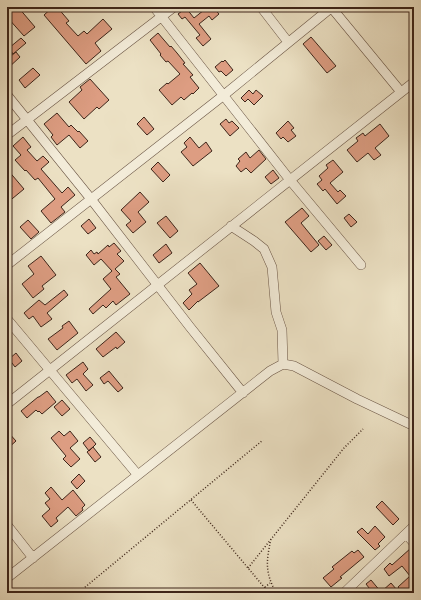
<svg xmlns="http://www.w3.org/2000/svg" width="421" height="600" font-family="'Sorts Mill Goudy',serif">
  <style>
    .building { fill: #dd9d82; stroke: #3d251a }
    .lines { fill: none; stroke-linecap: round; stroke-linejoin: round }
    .minor-casing { stroke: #695444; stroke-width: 10 }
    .path { stroke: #3d251a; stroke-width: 1.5; stroke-dasharray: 1 2; stroke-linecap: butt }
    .minor { stroke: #f3ecd9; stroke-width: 9 }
  </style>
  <rect width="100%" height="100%" fill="#ece1c4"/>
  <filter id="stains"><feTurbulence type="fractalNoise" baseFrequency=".005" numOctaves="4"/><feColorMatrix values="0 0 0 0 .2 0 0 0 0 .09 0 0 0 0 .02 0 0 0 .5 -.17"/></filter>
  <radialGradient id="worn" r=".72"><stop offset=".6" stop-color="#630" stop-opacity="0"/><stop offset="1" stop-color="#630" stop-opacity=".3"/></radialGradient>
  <path class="building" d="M7,7h11l17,20 -11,9 -17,-19z
    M53,7h4l12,14 -3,2 12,13 6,-5 3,3 16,-15 9,10 -17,14 6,8 -15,13 -42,-49z
    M201,7h12l6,7 -7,6 -3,-4 -10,8 12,15 -8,7 -7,-8 4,-3 -15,-18 -3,2 -4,-5 8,-6 8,10 10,-8z
    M158,33l12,14 1,-1 6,7 8,10 -2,1 10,11 -3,2 9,11 -6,6 -1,-1 -8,7 -3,-3 -9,8 -13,-15 8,-7 1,1 12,-10 -12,-13 -2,1 -6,-7 1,-1 -11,-14z
    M311,37l25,29 -9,7 -24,-29z
    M21,38l5,5 -13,11 -4,-6z
    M16,52l4,5 -13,12v-10z
    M225,60l8,10 -7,6 -5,-5 -2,1 -4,-5 7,-6 1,1z
    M33,68l7,7 -15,13 -6,-8z
    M90,79l19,21 -10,9 -2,-2 -13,12 -15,-17 13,-12 -2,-3z
    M249,90l4,4 3,-4 7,6 -9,9 -6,-6 -3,3 -4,-4z
    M57,113l12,14 2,-2 7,7 1,-1 9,10 -8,7 -11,-13 -12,10 -6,-8 2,-2 -9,-11z
    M144,117l10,12 -7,6 -10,-11z
    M226,119l3,4 3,-2 7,7 -9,8 -10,-12z
    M288,121l6,7 -3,2 5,6 -8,6 -5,-5 -2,2 -5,-6z
    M380,124l9,12 -14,12 6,7 -7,5 -6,-7 -11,9 -10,-12 11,-9 -2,-3 7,-5 2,3z
    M23,137l8,10 -4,3 10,11 6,-5 6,6 -8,7 21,24 6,-6 7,8 -14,12 4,5 -14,11 -10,-12 14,-12 -17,-21 -3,2 -9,-10 -1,1 -10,-11 6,-5 -8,-9z
    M190,137l9,11 7,-6 6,9 -19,15 -12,-14 6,-5 -3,-4z
    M259,150l7,9 -15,14 -5,-5 -5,4 -5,-6 4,-5 -2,-2 8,-7 4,6z
    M333,160l10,12 -13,11 8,9 2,-2 6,6 -9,8 -12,-15 -2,2 -6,-7 5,-4 -3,-4 9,-8 -2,-3z
    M158,162l12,13 -7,7 -12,-13z
    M7,169l17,20 -17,14v-12l5,-4 -5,-6z
    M273,170l6,8 -8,6 -6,-7z
    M140,192l9,10 -11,10 8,10 -13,11 -7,-8 5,-4 -10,-11z
    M302,208l7,8 -8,7 18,22 -8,7 -26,-30z
    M349,214l8,8 -6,5 -7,-9z
    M166,216l12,15 -8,7 -13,-15z
    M89,219l7,9 -8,6 -7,-8z
    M28,220l11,12 -8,7 -11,-12z
    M324,236l8,9 -6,5 -8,-9z
    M114,243l7,8 -4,3 7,7 -9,8 5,5 -4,3 14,17 -14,11 -3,-4 -7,7 -3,-3 -10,9 -4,-5 22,-20 -8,-10 9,-8 -11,-12 -7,6 -8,-10 5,-5 3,4 3,-2 1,2 10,-9 1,2z
    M166,244l6,9 -13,10 -6,-8z
    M41,256l15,19 -14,11 2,3 -11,9 -11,-14 12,-10 -6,-8z
    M200,263l19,23 -21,16v-1l-9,9 -6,-7 9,-9 -3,-4 8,-6 -9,-11z
    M64,290l4,5 -21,18 5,6 -11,8 -8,-11 -4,3 -5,-6 15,-13 6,5z
    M69,321l9,12 -21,17 -9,-11 15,-11 -1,-2z
    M116,332l9,10 -8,7 -1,-2 -13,10 -7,-8z
    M16,353l6,8 -7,6 -6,-8z
    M83,362l5,7 -5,5 10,11 -7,6 -9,-12 -5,4 -6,-8z
    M109,371l14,17 -5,4 -10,-11 -4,3 -4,-6z
    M47,391l9,11 -14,12 -3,-3 -1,1 -2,-2 -9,8 -6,-7 17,-14h1z
    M62,400l8,9 -8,7 -8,-9z
    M7,431l9,10 -9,8z
    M59,431l5,5 6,-5 8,10 -8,7 10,11 -9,8 -8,-8 3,-3 -15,-18z
    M90,437l6,7 -7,7 -6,-8z
    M93,447l8,10 -6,5 -8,-10z
    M79,474l6,7 -8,8 -6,-7z
    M51,487l11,13 11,-10 12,15 -3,3 1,2 -7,6 -8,-9 -12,11 2,3 -7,6 -9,-11 8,-7 -5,-6 5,-4 -5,-6z
    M382,501l17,18 -6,6 -17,-18z
    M375,526l10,11 -7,7 2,2 -5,4 -18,-18 5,-4 6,6z
    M411,548l3,1v44h-11l-5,-6 12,-11 -8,-10 -13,10 -5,-7 6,-6 2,2z
    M358,550l6,7 -24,20 2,1 -11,9 -8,-9 11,-9 -2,-2 20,-16 2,2z
    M371,580l10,12 10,-9 6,7 -4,3h-20l-7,-9z"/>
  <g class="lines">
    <defs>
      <path id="minor" d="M154,7l136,173 71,85
        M261,7l27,35
        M331,7l70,85
        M7,95l84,104 99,128 53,66
        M7,135l167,-128
        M231,226l23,15 10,8 8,18 4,45 6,18 1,34 11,2 63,33 57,27
        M7,265l217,-170 108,-88
        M7,319l130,155
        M7,404l407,-322
        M7,525l26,33
        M406,534l8,9
        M7,578l263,-207 13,-7
        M345,593l1,-2 68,-65"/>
    </defs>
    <use href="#minor" class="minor-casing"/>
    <path class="path" d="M191,500l78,93
      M271,539c-5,23 -6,33 5,54
      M248,568l96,-120 19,-19
      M78,593l185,-153
      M258,593l12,-10"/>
    <use href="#minor" class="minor"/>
  </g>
  <rect width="421" height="600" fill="none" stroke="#ece1c4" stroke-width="24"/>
  <rect x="8" y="8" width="405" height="584" fill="none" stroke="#3d251a" stroke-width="2"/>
  <rect x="12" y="12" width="397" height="576" fill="none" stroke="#3d251a"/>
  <rect width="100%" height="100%" filter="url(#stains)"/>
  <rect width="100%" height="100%" fill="url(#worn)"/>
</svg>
